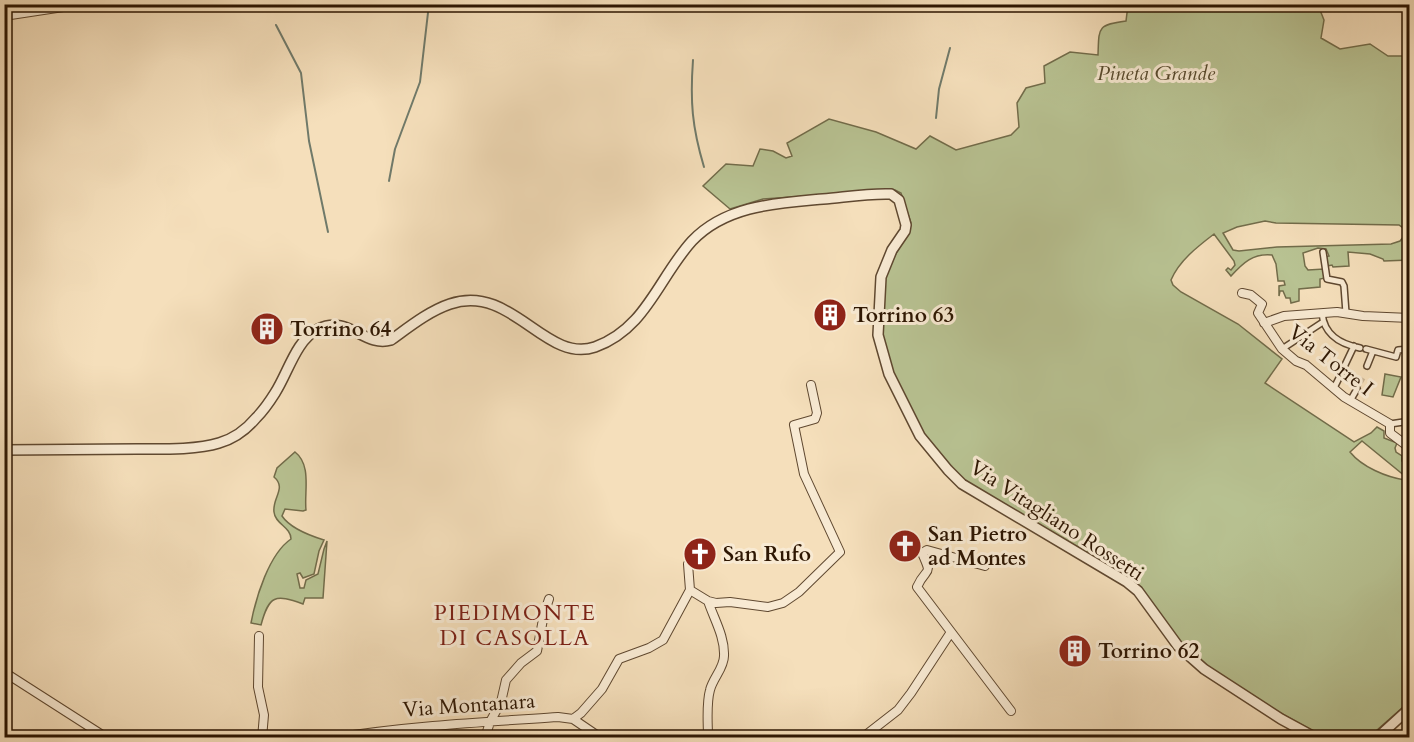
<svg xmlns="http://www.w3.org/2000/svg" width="1414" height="742" font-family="Cardo,serif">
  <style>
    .green { fill: #b8c292; stroke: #726c4a; stroke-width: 1.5; fill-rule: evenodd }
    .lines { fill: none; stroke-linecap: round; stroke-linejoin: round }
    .stream { stroke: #707a6a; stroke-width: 2 }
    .pedestrian-tunnel { stroke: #cdb796; stroke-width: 5; stroke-dasharray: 5 2.5; stroke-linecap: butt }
    .pedestrian-casing { stroke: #5f4830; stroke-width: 8 }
    .minor-casing { stroke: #5f4830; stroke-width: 10 }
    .tertiary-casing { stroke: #5f4830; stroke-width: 12 }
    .pedestrian { stroke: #f8ead3; stroke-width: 5 }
    .minor { stroke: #f8ead3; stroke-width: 8 }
    .tertiary { stroke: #f8ead3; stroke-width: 9 }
    .labels { text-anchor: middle; stroke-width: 6; stroke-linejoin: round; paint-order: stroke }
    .park-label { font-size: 21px; font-style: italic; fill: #574a2d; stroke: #f8ead3 }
    .poi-label { font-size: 21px; font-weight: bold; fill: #2d1602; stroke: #f8ead3; text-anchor: start }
    .street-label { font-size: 21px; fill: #2d1602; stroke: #f8ead3 }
    .neighbourhood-label { font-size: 22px; letter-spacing: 1.5px; fill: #7a1f14; stroke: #f8ead3 }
  </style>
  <rect width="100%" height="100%" fill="#f5dfbb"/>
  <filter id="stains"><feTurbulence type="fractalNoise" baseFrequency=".00333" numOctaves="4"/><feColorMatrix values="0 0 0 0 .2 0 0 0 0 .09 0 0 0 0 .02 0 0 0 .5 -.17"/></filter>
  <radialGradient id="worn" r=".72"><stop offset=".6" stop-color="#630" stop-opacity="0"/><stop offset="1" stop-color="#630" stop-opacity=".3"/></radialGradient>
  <path class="green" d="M1128,5h190l6,15 -3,18 19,11 30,-5 18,12h21v204l-25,1 -1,-2 -13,-5 -22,-2 1,14 -16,1 -1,-2 -5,1 -2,-9 4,-1 -3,-7 -8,-1 -15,5 2,13 3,4 16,-1 1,9 -5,1v8l-21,2v12l-8,2 -1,-5h-4l-3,-7h-3l-1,5v-10l6,-1 -1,-4h-6l-2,-17 -4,-9c-19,-2 -29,8 -41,21l-5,-6 2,-2 3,2 4,-5 -1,-4 -20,-27c-17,13 -35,27 -43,46l2,5 8,7 57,32 44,35 -17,24 89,59 17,-9 6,-6 7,4v7l13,5 -2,5 1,4 6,4v5l8,3 -1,238 -40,35h-45l-72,-40 -37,-25 -36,-30 -46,-62 -145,-83 -19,-12 -17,-15 -32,-41 -28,-59 -10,-33 1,-54 8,-21 16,-27 4,-12 -10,-30 -6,-3 -132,9 -33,10 -27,-23 23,-22 27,2 7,-17 13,2 13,7 6,-2 -5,-13 42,-24 47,13 40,17 14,-13 26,14 55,-15 8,-8 -2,-24 9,-15 19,-5 -1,-17 26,-14 28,3c1,-28 -1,-30 28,-34zM1265,221l11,2 123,2 4,3 1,8 -4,5 -9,3 -114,3 -38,4 -6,-1 -10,-17 14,-6zM1362,441l44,36 -1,3c-19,-3 -43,-13 -55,-28z
    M1385,374l16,3 -8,20 -11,-2z
    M295,452c17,13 9,40 11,58l-3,1 -18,-2 -3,7c8,12 29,20 42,24l-5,11 -5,23 -11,4 -3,-5 -3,1 3,14h4l2,-8 12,-6 6,-25 3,-8 -4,57h-18l-2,6c-28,-10 -34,-9 -42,21l-10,-2c5,-26 18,-69 40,-84 0,-12 -16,-15 -17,-27 -2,-14 13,-24 0,-35l3,-9z"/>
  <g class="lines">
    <path class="stream" d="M276,25l25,48 8,68 19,91
      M693,60c-3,41 -1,67 11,107
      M936,118l3,-29 11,-41
      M389,181l6,-32 25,-67 9,-78"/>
    <path class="pedestrian-tunnel" d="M1357,389l6,-11"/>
    <defs>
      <path id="pedestrian" d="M1323,252l4,27 15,3 2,4 2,27
        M1322,313c2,22 18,31 38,35
        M1282,349l41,-27
        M1366,349l30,8 2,-7 12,-1
        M1367,366l6,-15
        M1344,367l10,-21
        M1334,388l8,-16
        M1350,401l7,-12
        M1390,424l20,-3"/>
      <path id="minor" d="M4,16l79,-12
        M1242,293l9,2 11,9 -4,9 24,36 14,12 10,4 38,32 46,27v9l20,15
        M1264,323l20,-7 53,-4 26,4 47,2
        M688,564l2,26
        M985,566l-58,-16 -5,3c11,25 5,12 -5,34l94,124
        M690,590l18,11 8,2 14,-1 38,5 15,-4 16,-11 41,-40 -36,-78 -10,-49 21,-6 2,-6 -6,-28
        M708,601c6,18 17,36 16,55 0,12 -11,22 -14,34 -4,14 -2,33 -2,48
        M259,636l-1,51 6,28 -2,23
        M4,672l103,66
        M573,719l8,-6 21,-24 17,-30 30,-11 14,-8 27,-50
        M333,738c75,-12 150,-16 225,-21l15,2 28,19
        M485,738l5,-16 11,-20 5,-22 15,-17 16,-12 7,-37 5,-15
        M862,738l36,-28 13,-17 40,-61"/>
      <path id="tertiary" d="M4,450c45,0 89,-1 133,-1 24,0 60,1 82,-6 14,-4 27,-13 37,-25 7,-7 14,-17 19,-25 13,-20 21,-53 43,-64 31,-15 46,19 73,11 18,-13 38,-29 59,-36 62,-21 95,60 145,43 51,-18 64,-70 97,-106 34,-36 86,-38 131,-42 23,-2 46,-6 68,-5l8,6 7,25 -1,6 -13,19 -11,27 -3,58 11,39 31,62 28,34 14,14 165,98 11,9 40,55 26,23 77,50 35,19
        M1377,738l33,-30"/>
    </defs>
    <use href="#pedestrian" class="pedestrian-casing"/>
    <use href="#minor" class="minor-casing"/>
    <use href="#tertiary" class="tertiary-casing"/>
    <use href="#pedestrian" class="pedestrian"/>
    <use href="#minor" class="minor"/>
    <use href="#tertiary" class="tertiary"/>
  </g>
  <defs>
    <symbol id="building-disc" viewBox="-11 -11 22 22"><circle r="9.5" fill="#8f2418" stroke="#f8ead3"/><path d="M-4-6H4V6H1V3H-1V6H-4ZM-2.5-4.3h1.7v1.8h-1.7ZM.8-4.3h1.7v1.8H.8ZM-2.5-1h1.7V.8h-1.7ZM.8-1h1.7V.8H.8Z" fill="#fff"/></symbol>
    <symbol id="church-disc" viewBox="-11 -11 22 22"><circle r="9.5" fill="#8f2418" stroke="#f8ead3"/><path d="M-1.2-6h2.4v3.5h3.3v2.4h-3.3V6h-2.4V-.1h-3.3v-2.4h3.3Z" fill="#fff"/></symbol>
  </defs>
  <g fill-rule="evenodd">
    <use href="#building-disc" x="811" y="296" width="38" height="38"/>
    <use href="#building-disc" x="248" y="310" width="38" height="38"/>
    <use href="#church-disc" x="886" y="527" width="38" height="38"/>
    <use href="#church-disc" x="681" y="535" width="38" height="38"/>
    <use href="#building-disc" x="1056" y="632" width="38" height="38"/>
  </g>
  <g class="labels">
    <g class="park-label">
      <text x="1156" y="80">Pineta Grande</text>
    </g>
    <g class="poi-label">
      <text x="853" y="322">Torrino 63</text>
      <text x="290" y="336">Torrino 64</text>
      <text x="928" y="541">San Pietro<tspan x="928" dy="24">ad Montes</tspan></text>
      <text x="723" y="561">San Rufo</text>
      <text x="1098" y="658">Torrino 62</text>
    </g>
    <g class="street-label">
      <text transform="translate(1331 360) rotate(38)" y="7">Via Torre I</text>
      <text transform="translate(1057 520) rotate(33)" y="7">Via Vitagliano Rossetti</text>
      <text transform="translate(469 705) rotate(-4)" y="7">Via Montanara</text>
    </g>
    <g class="neighbourhood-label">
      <text x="515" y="620">PIEDIMONTE<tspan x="515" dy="25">DI CASOLLA</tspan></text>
    </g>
  </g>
  <rect width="1414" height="742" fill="none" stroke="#f5dfbb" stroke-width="24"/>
  <rect x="6" y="6" width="1402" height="730" fill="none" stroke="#2d1602" stroke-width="3"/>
  <rect x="12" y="12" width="1390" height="718" fill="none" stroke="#2d1602" stroke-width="1.5"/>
  <rect width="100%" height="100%" filter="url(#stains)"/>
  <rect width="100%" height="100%" fill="url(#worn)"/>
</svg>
